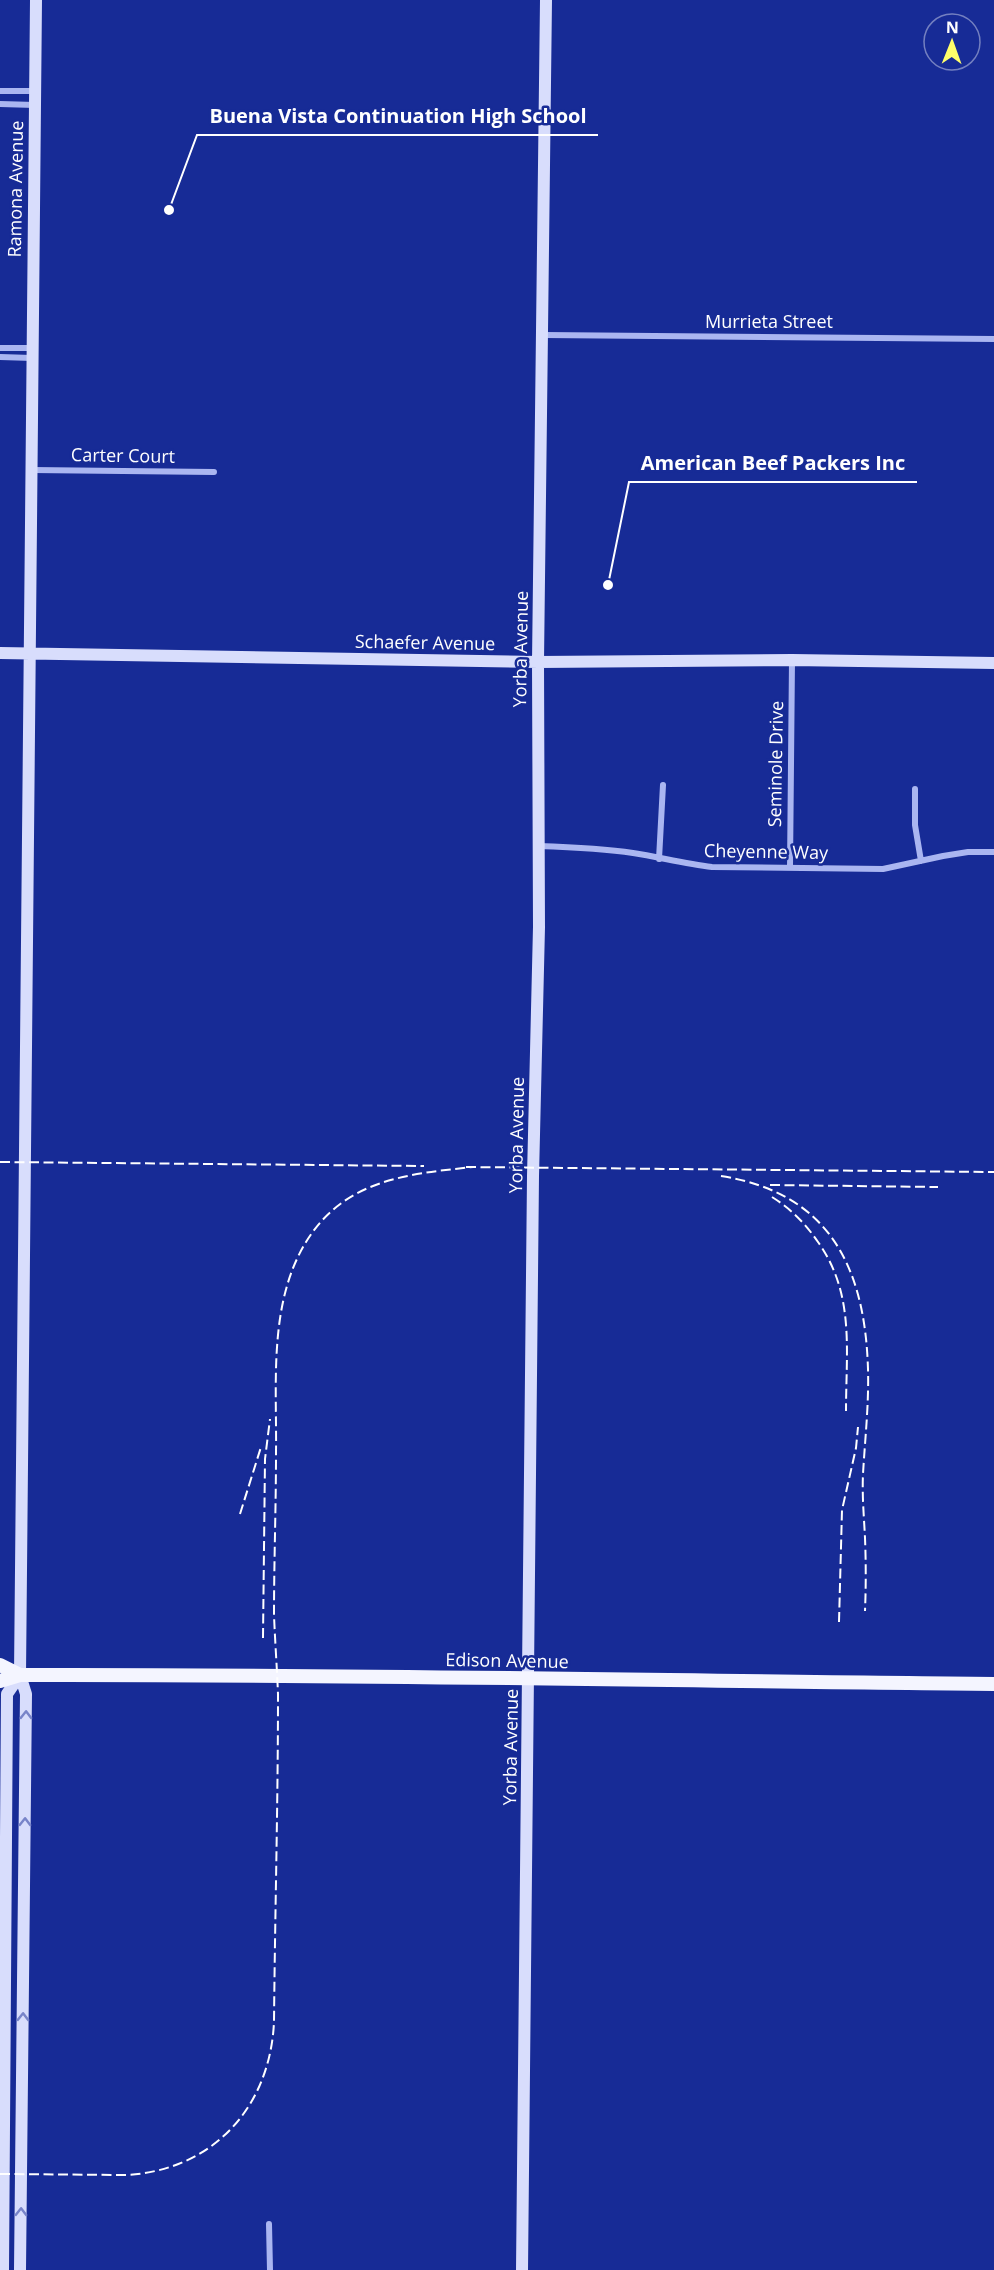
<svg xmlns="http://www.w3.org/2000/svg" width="994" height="2270" font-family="'Open Sans',sans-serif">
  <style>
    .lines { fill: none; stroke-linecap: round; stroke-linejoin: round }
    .street { stroke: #aab6f1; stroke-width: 6 }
    .secondary { stroke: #d8ddfc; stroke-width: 12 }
    .primary { stroke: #f4f5ff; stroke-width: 14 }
    .rail { stroke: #fff; stroke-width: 2; stroke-dasharray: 10 4.5; stroke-linecap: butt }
    .oneway { stroke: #7884c9 }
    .labels { text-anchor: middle; stroke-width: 5; stroke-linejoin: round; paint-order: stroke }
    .street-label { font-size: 18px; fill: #fff; stroke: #172b96 }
    .leader { fill: none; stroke: #fff; stroke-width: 2 }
    .callout-dot { fill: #fff; stroke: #172b96; stroke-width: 2 }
    .callout-label { font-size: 20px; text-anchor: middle; font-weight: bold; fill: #fff; stroke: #172b96; stroke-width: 5; stroke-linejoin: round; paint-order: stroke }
  </style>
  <rect width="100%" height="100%" fill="#172b96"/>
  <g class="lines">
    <path class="street" d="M0,91h35
      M0,104l35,1
      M544,335l450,4
      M0,348h33
      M0,357l32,1
      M32,470l182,2
      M915,789v36l6,36
      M538,846c32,1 63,2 95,7 26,4 52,11 79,14l171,2 60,-13 25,-4h26
      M659,859l4,-74
      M790,868l2,-208
      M269,2224l1,46"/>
    <path class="secondary" d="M0,653l538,9 254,-2 202,3
      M3,2270l4,-576 13,-19
      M20,2270l6,-576 -6,-19 16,-1675
      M522,2270l11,-1094 6,-249 -1,-265 8,-662"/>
    <path class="primary" d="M0,1665l20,10
      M0,1681l20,-6c325,-1 649,6 974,9"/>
    <path class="rail" d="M0,1162l424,4
      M466,1167l528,5
      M721,1176c108,17 144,91 147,193 1,35 -3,70 -5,105 -1,22 1,43 2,64 1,24 1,49 0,73
      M770,1185l168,2
      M772,1197c19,12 33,26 46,45 37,52 28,108 28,169
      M240,1514l21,-67
      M839,1622l3,-112 14,-62 2,-21
      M263,1638l2,-179 5,-40
      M0,2174l125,1c87,-4 145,-67 149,-153 1,-109 4,-219 4,-328 -1,-26 -3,-53 -4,-79 0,-54 2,-108 2,-162 1,-68 -8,-149 30,-211 38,-62 100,-68 167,-75"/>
  </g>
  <defs><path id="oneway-chevron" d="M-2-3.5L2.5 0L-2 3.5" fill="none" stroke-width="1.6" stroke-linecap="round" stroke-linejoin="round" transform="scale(1.5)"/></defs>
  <g class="oneway">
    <use href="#oneway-chevron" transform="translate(26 1715) rotate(-89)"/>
    <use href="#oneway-chevron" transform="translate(25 1822) rotate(-89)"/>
    <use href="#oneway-chevron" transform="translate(23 2017) rotate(-89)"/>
    <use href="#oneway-chevron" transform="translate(21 2212) rotate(-89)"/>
  </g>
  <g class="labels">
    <g class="street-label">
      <text transform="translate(16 189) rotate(-89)" y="6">Ramona Avenue</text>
      <text x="769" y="328">Murrieta Street</text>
      <text transform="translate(123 456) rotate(1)" y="6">Carter Court</text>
      <text transform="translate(425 643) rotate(1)" y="6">Schaefer Avenue</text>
      <text transform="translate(521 649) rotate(-89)" y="6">Yorba Avenue</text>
      <text transform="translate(776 764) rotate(-89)" y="6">Seminole Drive</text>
      <text transform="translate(766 852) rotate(1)" y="6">Cheyenne Way</text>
      <text transform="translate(517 1135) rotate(-89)" y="6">Yorba Avenue</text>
      <text transform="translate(507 1661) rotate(1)" y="6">Edison Avenue</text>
      <text transform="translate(511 1747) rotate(-89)" y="6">Yorba Avenue</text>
    </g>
  </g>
  <path class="leader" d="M169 210L197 135H598M608 585L629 482H917"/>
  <g class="callout-dot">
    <circle cx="169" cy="210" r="6"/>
    <circle cx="608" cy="585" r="6"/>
  </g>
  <g class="callout-label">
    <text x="398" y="123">Buena Vista Continuation High School</text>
    <text x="773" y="470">American Beef Packers Inc</text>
  </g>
  <g transform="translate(952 42) rotate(1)"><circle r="28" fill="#172b96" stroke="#7480c0" stroke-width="1.5"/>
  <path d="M0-4.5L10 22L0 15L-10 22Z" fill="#fffe6a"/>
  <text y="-9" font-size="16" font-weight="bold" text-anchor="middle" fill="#ffffff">N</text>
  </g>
</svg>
